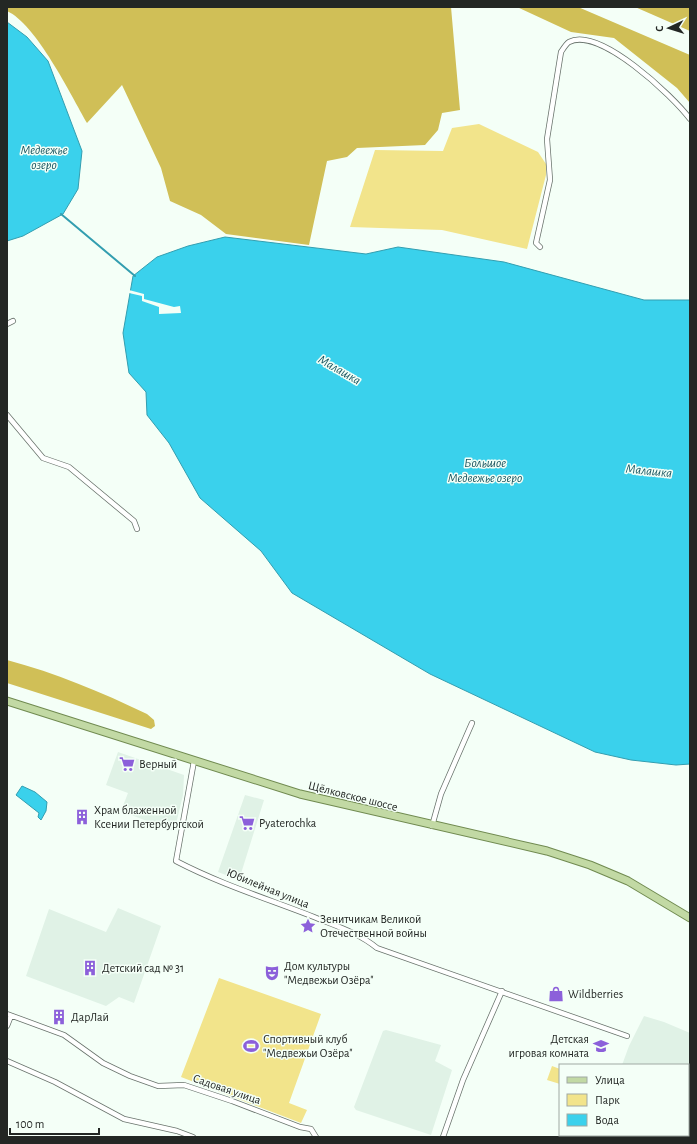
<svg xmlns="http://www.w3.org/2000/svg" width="697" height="1144" font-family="'Alegreya Sans',sans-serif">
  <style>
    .built { fill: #e0f2e6 }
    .green { fill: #f2e48b }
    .forest { fill: #d0bf57 }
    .water { fill: #3ad1ec; stroke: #339eb0 }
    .pier { fill: #f4fff7 }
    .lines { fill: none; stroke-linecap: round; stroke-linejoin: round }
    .stream { stroke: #339eb0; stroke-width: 2 }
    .street-casing { stroke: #69736c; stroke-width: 6 }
    .primary-casing { stroke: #708a50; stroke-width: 9 }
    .street { stroke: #fff; stroke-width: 4.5 }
    .primary { stroke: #c2d9a4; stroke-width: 7 }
    .labels { text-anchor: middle; stroke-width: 3; stroke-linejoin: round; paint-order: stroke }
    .poi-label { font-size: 12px; fill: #232724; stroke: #f4fff7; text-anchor: start }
    .street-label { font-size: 12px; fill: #232724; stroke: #f4fff7 }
    .water-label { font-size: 13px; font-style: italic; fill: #1a5661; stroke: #f4fff7 }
  </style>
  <rect width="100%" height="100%" fill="#f4fff7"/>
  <path class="built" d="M118,752l66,23 -1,20 -8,33 -2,3 -52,-20 7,-18 -22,-8z
    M245,795l19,5 -25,80 -21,-8z
    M118,908l43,18 -27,77 -15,-6 -13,9 -80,-30 23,-67 57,23z
    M644,1016l20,6 26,11v104h-54l-5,-2h57v-70h-66l7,-19z
    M386,1030l55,15 -6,16 17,9 -21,65 -75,-25 -2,-3 29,-76z"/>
  <path class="green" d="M479,124l59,28 8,12v11l-19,74 -85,-19 -92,-3 25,-77 68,1 9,-23z
    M219,978l102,36 -32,89 18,7 -6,13 -120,-46z
    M552,1066l8,3v15l-13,-4z
    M688,1119l2,1v17h-36l-5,-2h39z"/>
  <path class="forest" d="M7,7h444l9,103 -18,3 -4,17 -13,15 -68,3 -10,9 -20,4 -18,84 -83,-11 -25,-19 -31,-14 -9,-33 -39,-83 -35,38c-16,-28 -51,-99 -80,-112z
    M517,7h61l112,48v48l-13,-15 -63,-50 -43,-6z
    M635,7h55v24z
    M7,660c49,13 94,32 140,54l7,6 1,6 -4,3 -144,-46z"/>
  <path class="water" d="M7,22l20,15 21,24 34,90 -4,38 -15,25 -40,22 -16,5z
    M225,237l141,17 32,-7 106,15 140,38h46v464l-14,1 -45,-5 -36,-8 -165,-78 -138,-81 -31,-42 -61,-53 -31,-55 -22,-28 -1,-23 -17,-19 -6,-40 10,-57 24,-19 31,-11z
    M22,786l13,6 12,10 -1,9 -5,9 -3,-3 1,-4 -23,-18z"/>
  <path class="pier" d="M129,285v5l15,4v5l30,8 6,-1 1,7 -22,1v-7l-17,-6v-5l-13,-3 -2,4z"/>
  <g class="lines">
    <path class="stream" d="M61,214l74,62"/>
    <defs>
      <path id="street" d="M540,247l-4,-4 14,-63 -3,-41 14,-87c2,-3 5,-8 8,-10 30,-16 104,54 121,77
        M7,324l6,-3
        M7,415l36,43 26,9 65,54 3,8
        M194,761l-18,100c44,23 92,38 138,56 22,9 45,16 63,31l250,88
        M432,826l9,-32 31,-71
        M7,1014l57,21 39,28 27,13 28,10 26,-1 48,16 68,26 11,2 5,8
        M7,1026l4,-10
        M7,1061l48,21 69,37 53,12 16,6
        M443,1137l20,-57 39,-89"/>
      <path id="primary" d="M7,701l293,93 247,57 43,14 38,16 62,37"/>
    </defs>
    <use href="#street" class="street-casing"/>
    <use href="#primary" class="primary-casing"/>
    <use href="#street" class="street"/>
    <use href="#primary" class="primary"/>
  </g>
  <defs>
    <symbol id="supermarket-bare" viewBox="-9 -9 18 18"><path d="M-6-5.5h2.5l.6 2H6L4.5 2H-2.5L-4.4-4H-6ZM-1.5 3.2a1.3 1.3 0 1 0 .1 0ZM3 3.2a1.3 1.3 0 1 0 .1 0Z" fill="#8c60da" stroke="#f4fff7" stroke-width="2.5" paint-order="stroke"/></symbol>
    <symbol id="building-bare" viewBox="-9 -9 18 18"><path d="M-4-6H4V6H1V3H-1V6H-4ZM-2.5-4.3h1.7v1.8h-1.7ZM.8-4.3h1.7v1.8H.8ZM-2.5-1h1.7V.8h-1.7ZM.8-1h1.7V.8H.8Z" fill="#8c60da" stroke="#f4fff7" stroke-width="2.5" paint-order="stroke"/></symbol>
    <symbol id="sight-bare" viewBox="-9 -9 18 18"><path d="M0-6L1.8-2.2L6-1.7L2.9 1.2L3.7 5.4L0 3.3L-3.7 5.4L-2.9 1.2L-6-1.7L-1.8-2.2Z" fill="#8c60da" stroke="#f4fff7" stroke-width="2.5" paint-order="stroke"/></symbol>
    <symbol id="theatre-bare" viewBox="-9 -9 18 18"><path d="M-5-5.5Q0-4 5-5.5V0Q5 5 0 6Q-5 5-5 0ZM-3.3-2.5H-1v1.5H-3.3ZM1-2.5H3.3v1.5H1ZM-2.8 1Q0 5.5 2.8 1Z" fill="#8c60da" stroke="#f4fff7" stroke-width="2.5" paint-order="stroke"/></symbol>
    <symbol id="shop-bare" viewBox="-9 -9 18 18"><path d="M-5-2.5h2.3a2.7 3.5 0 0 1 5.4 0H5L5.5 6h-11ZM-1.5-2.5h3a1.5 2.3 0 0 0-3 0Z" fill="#8c60da" stroke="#f4fff7" stroke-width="2.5" paint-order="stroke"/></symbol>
    <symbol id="stadium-bare" viewBox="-9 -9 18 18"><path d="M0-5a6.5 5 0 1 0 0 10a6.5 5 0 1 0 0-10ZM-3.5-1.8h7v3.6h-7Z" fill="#8c60da" stroke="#f4fff7" stroke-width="2.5" paint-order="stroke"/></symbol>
    <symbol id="school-bare" viewBox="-9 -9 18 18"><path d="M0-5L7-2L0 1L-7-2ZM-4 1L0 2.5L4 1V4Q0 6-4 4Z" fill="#8c60da" stroke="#f4fff7" stroke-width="2.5" paint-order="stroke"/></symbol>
  </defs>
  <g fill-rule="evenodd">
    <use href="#supermarket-bare" x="116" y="753" width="22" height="22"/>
    <use href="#building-bare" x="71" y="806" width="22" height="22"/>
    <use href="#supermarket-bare" x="236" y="812" width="22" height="22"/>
    <use href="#sight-bare" x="297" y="915" width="22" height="22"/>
    <use href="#building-bare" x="79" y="957" width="22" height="22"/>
    <use href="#theatre-bare" x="261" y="962" width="22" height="22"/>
    <use href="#shop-bare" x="545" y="983" width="22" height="22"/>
    <use href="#building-bare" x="48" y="1006" width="22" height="22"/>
    <use href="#stadium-bare" x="240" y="1035" width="22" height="22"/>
    <use href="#school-bare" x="590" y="1035" width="22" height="22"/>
  </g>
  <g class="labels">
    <g class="poi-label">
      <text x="139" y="768">Верный</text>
      <text x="94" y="814">Храм блаженной<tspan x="94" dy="14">Ксении Петербургской</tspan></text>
      <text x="259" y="827">Pyaterochka</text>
      <text x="320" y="923">Зенитчикам Великой<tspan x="320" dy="14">Отечественной войны</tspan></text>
      <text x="284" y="970">Дом культуры<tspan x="284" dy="14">"Медвежьи Озёра"</tspan></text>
      <text x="102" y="972">Детский сад № 31</text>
      <text x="568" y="998">Wildberries</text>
      <text x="71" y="1021">ДарЛай</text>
      <text x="263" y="1043">Спортивный клуб<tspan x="263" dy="14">"Медвежьи Озёра"</tspan></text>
      <text x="589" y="1043" text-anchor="end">Детская<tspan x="589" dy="14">игровая комната</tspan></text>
    </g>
    <g class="street-label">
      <text transform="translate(353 796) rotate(14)" y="4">Щёлковское шоссе</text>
      <text transform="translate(268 888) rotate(22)" y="4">Юбилейная улица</text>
      <text transform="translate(227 1089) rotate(19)" y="4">Садовая улица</text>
    </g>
    <g class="water-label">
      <text x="44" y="154">Медвежье<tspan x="44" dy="15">озеро</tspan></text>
      <text transform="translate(340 369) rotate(30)" y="5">Малашка</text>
      <text x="485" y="467">Большое<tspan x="485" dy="15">Медвежье озеро</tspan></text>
      <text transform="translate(649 470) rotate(6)" y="5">Малашка</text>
    </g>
  </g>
  <rect width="697" height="1144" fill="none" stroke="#232724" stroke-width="16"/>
  <rect x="559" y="1064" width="130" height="72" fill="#f4fff7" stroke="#a0a9a3"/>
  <rect x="567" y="1077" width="20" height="6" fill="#c2d9a4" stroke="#a0a9a3"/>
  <text x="595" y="1084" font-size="12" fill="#232724">Улица</text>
  <rect x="567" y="1094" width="20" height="12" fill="#f2e48b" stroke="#a0a9a3"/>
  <text x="595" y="1104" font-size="12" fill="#232724">Парк</text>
  <rect x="567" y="1114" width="20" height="12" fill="#3ad1ec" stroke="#a0a9a3"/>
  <text x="595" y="1124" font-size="12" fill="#232724">Вода</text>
  <g transform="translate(669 28) rotate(266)" stroke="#f4fff7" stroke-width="3" paint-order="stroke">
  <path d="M0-3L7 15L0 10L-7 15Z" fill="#232724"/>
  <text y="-6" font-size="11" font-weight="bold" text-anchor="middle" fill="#232724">С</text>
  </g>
  <path d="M10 1128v6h89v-6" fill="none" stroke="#232724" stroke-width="2"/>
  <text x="16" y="1128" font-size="12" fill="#232724" stroke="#f4fff7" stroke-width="3" paint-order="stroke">100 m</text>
</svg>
